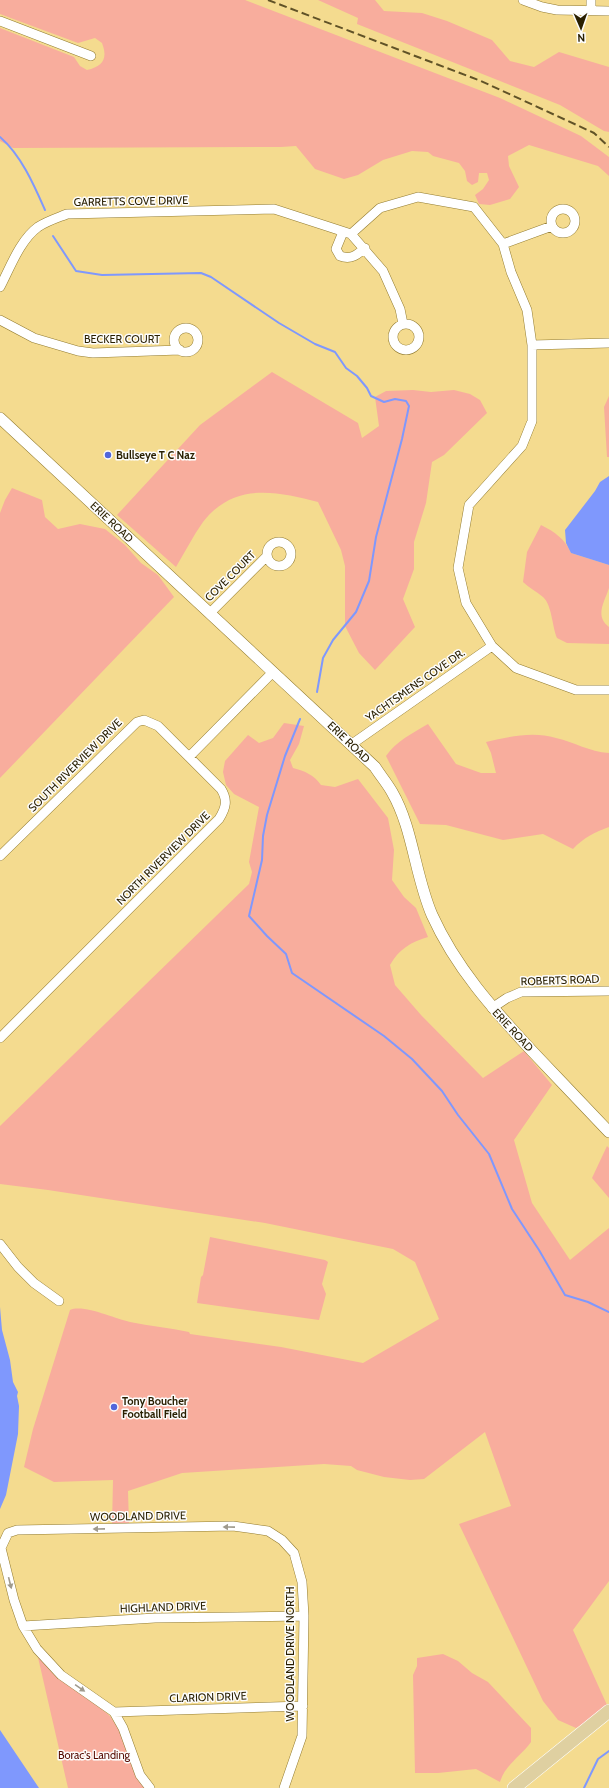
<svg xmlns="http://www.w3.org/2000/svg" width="609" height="1788" font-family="Cabin,sans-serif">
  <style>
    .green { fill: #f8ad9d }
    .water { fill: #7f98fd }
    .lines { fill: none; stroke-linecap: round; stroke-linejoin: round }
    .stream { stroke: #7f98fd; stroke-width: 2 }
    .minor-casing { stroke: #937c30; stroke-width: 10 }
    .tertiary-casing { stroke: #937c30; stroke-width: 12 }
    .primary-casing { stroke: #fff; stroke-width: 14 }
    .minor { stroke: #fff; stroke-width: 9 }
    .tertiary { stroke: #fff; stroke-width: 11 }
    .primary { stroke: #dfd0a1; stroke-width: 13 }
    .rail { stroke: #605227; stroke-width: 2; stroke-dasharray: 8 4; stroke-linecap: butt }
    .oneway { fill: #9f9a8d }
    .poi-dot { fill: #5166db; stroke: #fdfdfd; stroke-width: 1.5 }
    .labels { text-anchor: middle; stroke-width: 3; stroke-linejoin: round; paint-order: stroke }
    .street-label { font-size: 11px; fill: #291f01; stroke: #fdfdfd }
    .poi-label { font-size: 11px; font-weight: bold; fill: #291f01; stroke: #fdfdfd; text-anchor: start }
    .park-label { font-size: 11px; fill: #550a01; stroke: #fdfdfd }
  </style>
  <rect width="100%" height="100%" fill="#f4db8f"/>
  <path class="green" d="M0,0h245l255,98 81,38 28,21v19l-11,-10 -69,-21 -21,11 1,10 10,21 -9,12 -20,6 -11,-1 -4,-9 8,-6 6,-9 -2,-7h-8l-1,9 -6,3 -5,-4 -2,-10 -6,-8 -26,-7 -5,-4 -16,-1 -29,9 -25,15 -14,4 -29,-10 -19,-23 -15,1 -268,1 -13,-7v-113l74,29 6,9 7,4c16,-4 21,-11 15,-27l-7,-5 -17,5 -78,-29z
    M318,0h57l9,11 38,2 25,8 45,19 18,21 24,6 25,-15 50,15v65l-5,-1 -44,-26 -203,-81 1,-6z
    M272,372l86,51 4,15 17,-12 -4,-29 11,-6 27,-1 18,2 23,-2 16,4 10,6 7,13 -43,42 -12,7 -6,41 -12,39v27l-11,30 12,28 -40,43 -16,-17 -14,-27v-60l-4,-16 -23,-48c-42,-11 -84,-20 -115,20 -10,14 -18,30 -27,45l-59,-52 83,-90z
    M609,396v61h-2l-3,-50z
    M12,488l30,12 3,17 13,12 22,-5 25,5 20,16 16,18 17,12 16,22 -174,181v-265l5,-13z
    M541,525c14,7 24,14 30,28l38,12c0,7 0,17 0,23 -4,13 -15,28 0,39v17l-42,-1 -10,-5c-5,-12 -5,-33 -14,-41 -7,-6 -14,-9 -20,-15l4,-30z
    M284,723l20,3 -5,18 -9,16 3,8c12,3 21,7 28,17l14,2 23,-8 30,39 6,32 -2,30 12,17 12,11 12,29c-17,5 -29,12 -38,28l5,20 26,30 62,63 41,-27 28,34 -38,55 18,63 38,57 39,-32v353l-36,49 34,75 -17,15 -14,8 -18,-8 -15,-19 -84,-177 52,-18 -26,-74 -61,47 -14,1 -26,-3 -27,-7 -6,-4 -27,-2 -142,9 -54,18 1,33 -17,1 1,-45 -59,2 -30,-15 9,-38 37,-119c14,-6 45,9 60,12 20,4 40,6 59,10l1,2 91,13 82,16 76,-44 -24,-57 -22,-13 -128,-26 -217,-33 -48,-6v-58l249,-242 3,-12 -3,-10 10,-55 -25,-13 -8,-9 -3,-13 2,-11 23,-26 11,8 14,-5z
    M428,724l28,40 25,9h15l-5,-20 -5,-11c23,-5 46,-11 70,-4 19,4 33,14 53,15v74c-14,5 -26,11 -36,22l-30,-15 -40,6 -57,-15 -26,-1 -34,-68c10,-15 27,-23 42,-32z
    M607,1146l2,2v50l-17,-20z
    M210,1237l115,23 3,2 -6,22 4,10 -7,26 -122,-17 4,-26 2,-2z
    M37,1653l73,63 10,15 25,57h-77z
    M443,1654l15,7 14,12 16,9 43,46v14c-10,14 -26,23 -31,40l-24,-13 -38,4h-23l-2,-98 4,-9v-8z"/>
  <path class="water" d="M609,476v89l-38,-12 -5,-10 -1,-13 30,-39 5,-9z
    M0,1307l2,23 8,30 3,22 5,10 -1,4 2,10 -1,28 -12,61 -6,14z
    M0,1730l39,58h-39z"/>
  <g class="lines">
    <path class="stream" d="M0,137c21,18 34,48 45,73
      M53,236l23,35 26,4 99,-2 10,4 68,46 36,21 20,8 11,16 11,8 10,12 4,8 13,6 11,-3 11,2 3,5 -7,33 -26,98 -7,44 -13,31 -23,28 -10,18 -6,34
      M300,719l-15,37 -18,59 -4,21 -1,24 -13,56 18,20 19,18 6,19 92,63 28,23 30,32 16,24 31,39 23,55 27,41 26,45 23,7 21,10
      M584,1788l14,-29 11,-8"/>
    <defs>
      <path id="minor" d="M523,0l19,7 15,3 52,1
        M591,10v-10
        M0,21l91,35
        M551 221a12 12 0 1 1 24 0a12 12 0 1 1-24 0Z
        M343,232l-7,17 4,7c11,4 17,-1 25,-8
        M351,234l32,37 17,38 3,15
        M503,244l49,-18
        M0,287c10,-19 20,-47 38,-60 9,-6 19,-9 29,-13l207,-5 77,25 29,-26 38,-11 56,10 29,37 8,28 16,38 5,35v76l-10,25 -53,59 -11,63 8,35 26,43 24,22 60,22h33
        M0,320l34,18 44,13 15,2 87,-3
        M393 337a13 13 0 1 1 26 0a13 13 0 1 1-26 0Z
        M174 340a12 12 0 1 1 24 0a12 12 0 1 1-24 0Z
        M532,345l77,-2
        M267 554a12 12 0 1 1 24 0a12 12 0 1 1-24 0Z
        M210,613l57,-57
        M352,744l140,-98
        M189,757l84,-85
        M0,856l137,-134 7,-2 14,6 63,63c7,11 5,19 -2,30l-219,219
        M492,1008l15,-10 14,-6 88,-1
        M0,1244l18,23 16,16 25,18
        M23,1626l132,-8 149,-2
        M114,1712l189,-6
        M150,1788l-10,-13 -17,-47 -9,-16 -53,-37 -24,-26 -14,-23 -9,-26 -13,-52 7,-15 9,-3 216,-4 35,5 14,9 12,13 8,29 2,34 -2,120 -18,52"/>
      <path id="tertiary" d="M0,418l375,349c5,8 12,16 17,25 21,36 23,84 40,123 24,53 61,94 100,136 26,27 51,54 77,81"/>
      <path id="primary" d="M514,1788l95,-77"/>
    </defs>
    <use href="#minor" class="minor-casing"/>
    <use href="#tertiary" class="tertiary-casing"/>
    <use href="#primary" class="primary-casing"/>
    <use href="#minor" class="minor"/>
    <use href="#tertiary" class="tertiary"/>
    <use href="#primary" class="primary"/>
    <path class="rail" d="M268,0l213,81 113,52 15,14"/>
  </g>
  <defs><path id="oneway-solid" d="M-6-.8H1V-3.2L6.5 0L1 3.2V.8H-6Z"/></defs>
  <g class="oneway">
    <use href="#oneway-solid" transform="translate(229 1527) rotate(-179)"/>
    <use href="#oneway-solid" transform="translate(99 1529) rotate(179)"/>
    <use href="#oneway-solid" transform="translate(10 1583) rotate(76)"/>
    <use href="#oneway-solid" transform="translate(80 1688) rotate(35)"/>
  </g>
  <g class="poi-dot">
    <circle cx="108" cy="455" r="4"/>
    <circle cx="114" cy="1407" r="4"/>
  </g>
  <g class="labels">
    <g class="street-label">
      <text transform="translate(131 201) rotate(-1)" y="4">GARRETTS COVE DRIVE</text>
      <text x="122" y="343">BECKER COURT</text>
      <text transform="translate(112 522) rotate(43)" y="4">ERIE ROAD</text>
      <text transform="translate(230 576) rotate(-45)" y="4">COVE COURT</text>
      <text transform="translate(415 685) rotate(-35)" y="4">YACHTSMENS COVE DR.</text>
      <text transform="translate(349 742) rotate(44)" y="4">ERIE ROAD</text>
      <text transform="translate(75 765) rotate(-45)" y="4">SOUTH RIVERVIEW DRIVE</text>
      <text transform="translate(163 858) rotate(-45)" y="4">NORTH RIVERVIEW DRIVE</text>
      <text transform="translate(560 980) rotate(-2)" y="4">ROBERTS ROAD</text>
      <text transform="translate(513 1030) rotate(47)" y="4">ERIE ROAD</text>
      <text transform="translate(138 1516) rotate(-1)" y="4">WOODLAND DRIVE</text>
      <text transform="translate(163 1607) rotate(-2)" y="4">HIGHLAND DRIVE</text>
      <text transform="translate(290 1654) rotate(-90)" y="4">WOODLAND DRIVE NORTH</text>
      <text transform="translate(208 1697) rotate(-2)" y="4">CLARION DRIVE</text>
    </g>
    <g class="poi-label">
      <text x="116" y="459">Bullseye T C Naz</text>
      <text x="122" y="1405">Tony Boucher<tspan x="122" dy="13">Football Field</tspan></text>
    </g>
    <g class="park-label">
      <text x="94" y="1759">Borac's Landing</text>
    </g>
  </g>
  <g transform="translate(581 28) rotate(178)" stroke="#fdfdfd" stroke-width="3" paint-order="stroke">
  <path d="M0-3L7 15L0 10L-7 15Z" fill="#291f01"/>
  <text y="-6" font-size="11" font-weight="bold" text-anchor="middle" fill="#291f01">N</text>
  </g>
</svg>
